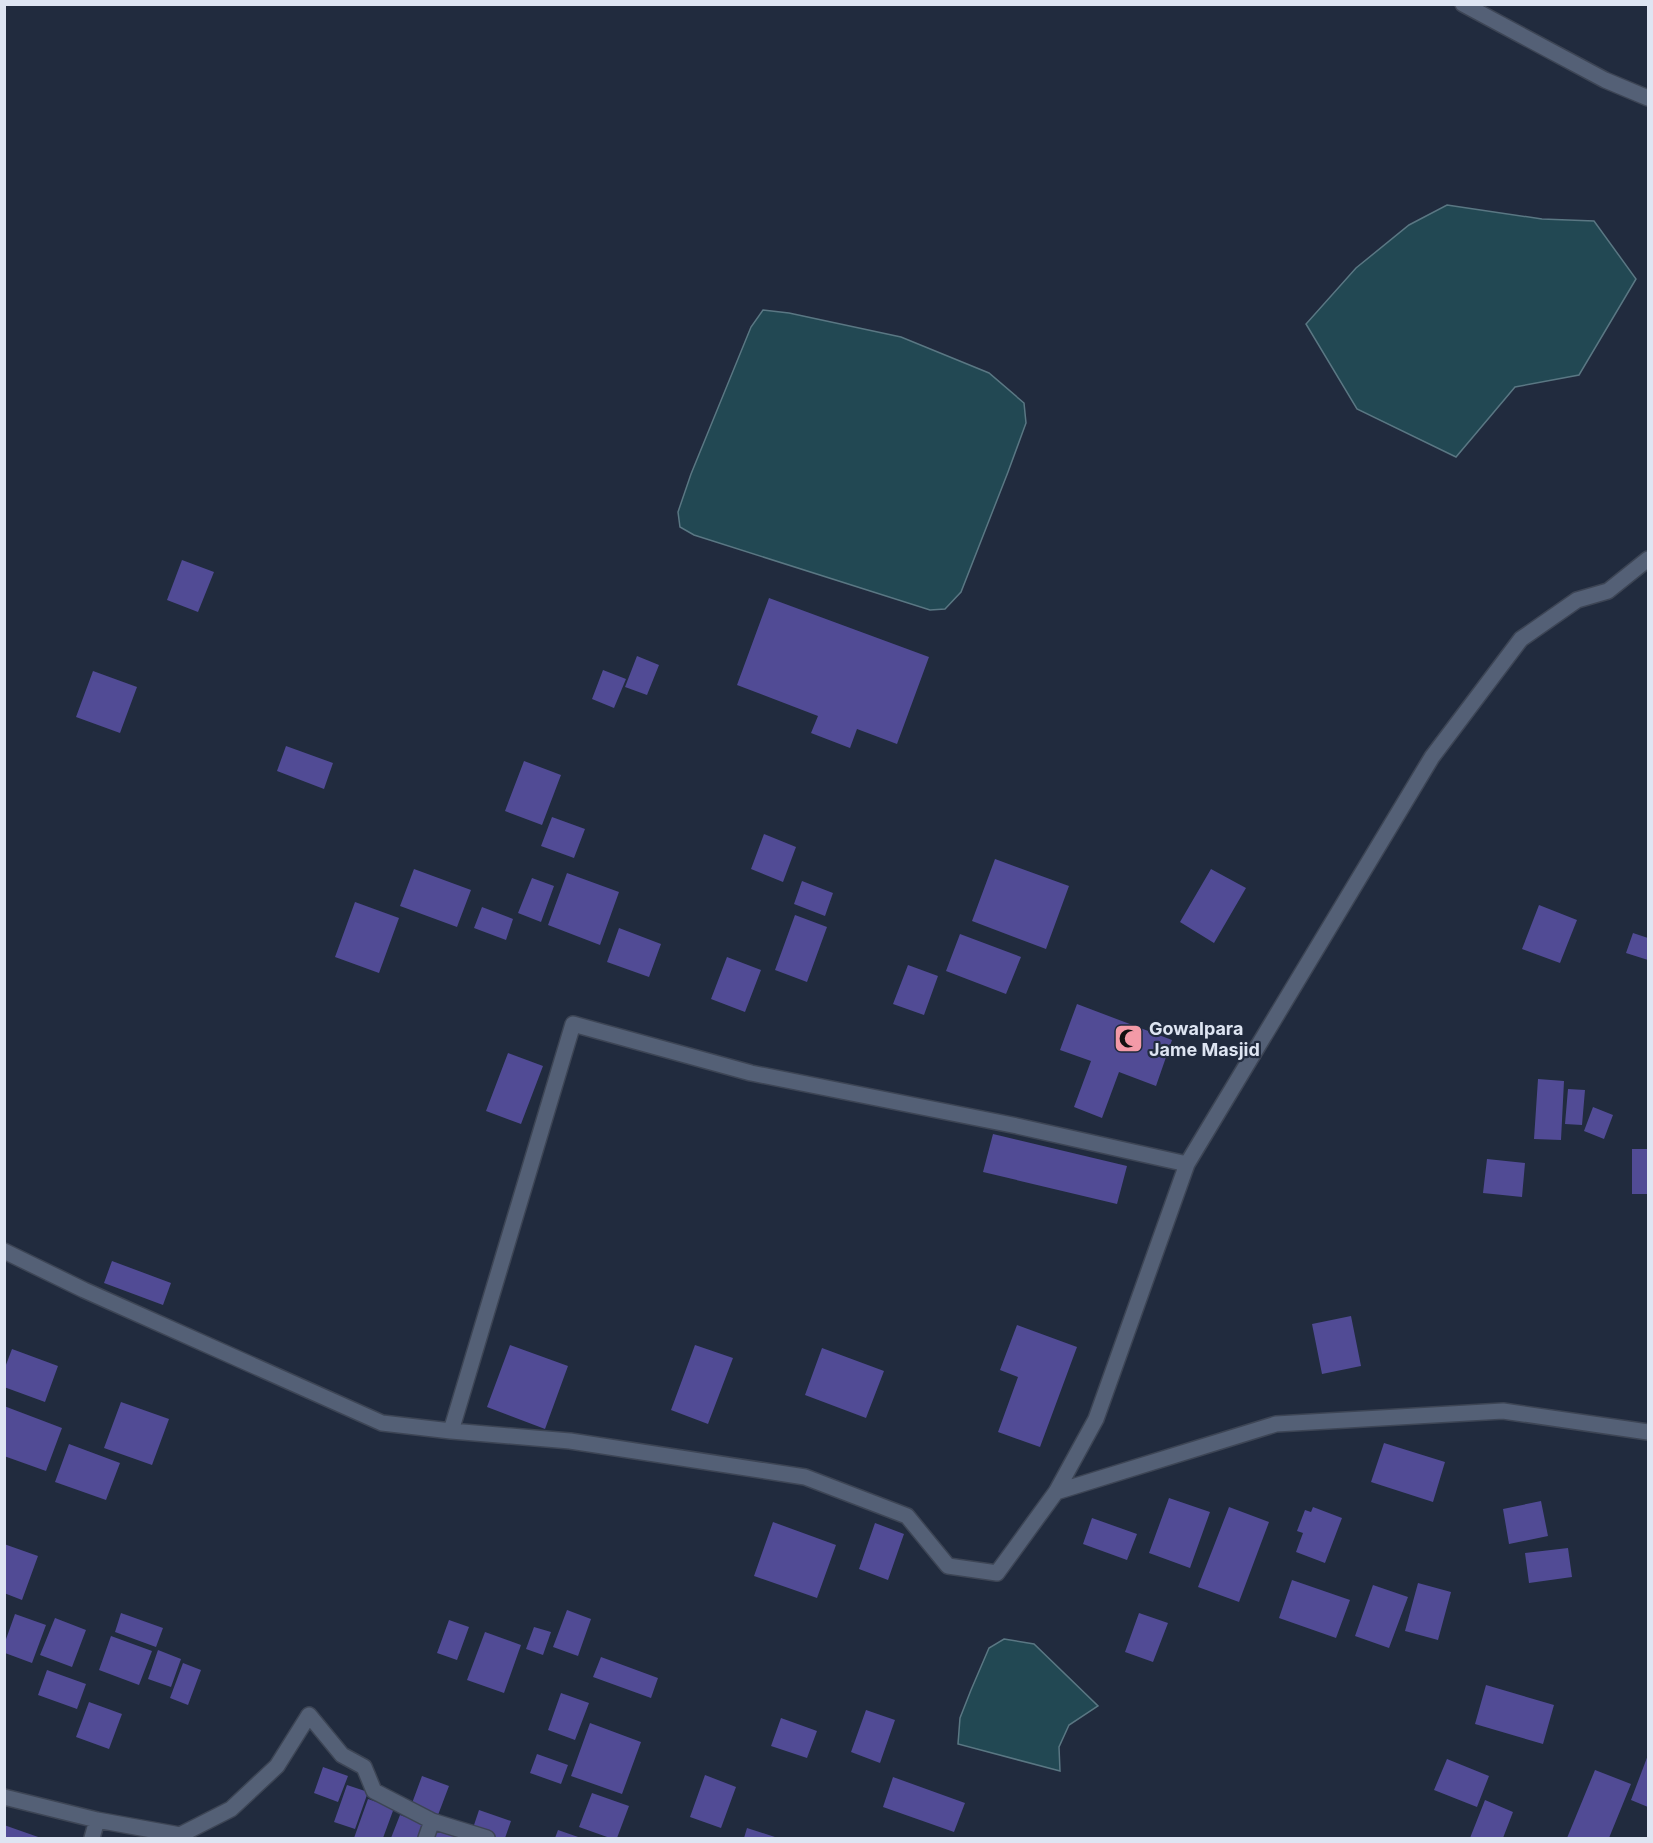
<svg xmlns="http://www.w3.org/2000/svg" width="1653" height="1843" font-family="Inter,sans-serif">
  <style>
    .water { fill: #224853; stroke: #5a7783; stroke-width: 1.5 }
    .building { fill: #514b95 }
    .lines { fill: none; stroke-linecap: round; stroke-linejoin: round }
    .street-casing { stroke: #3d4555; stroke-width: 18 }
    .street { stroke: #546076; stroke-width: 15 }
    .labels { text-anchor: middle; stroke-width: 4.5; stroke-linejoin: round; paint-order: stroke }
    .poi-label { font-size: 18px; font-weight: bold; fill: #dee5f2; stroke: #212b3e; text-anchor: start }
  </style>
  <rect width="100%" height="100%" fill="#212b3e"/>
  <path class="water" d="M1447,205l95,14 52,2 42,58 -57,96 -64,12 -59,70 -99,-48 -51,-85 50,-56 53,-43z
    M763,310l26,3 112,24 88,36 35,30 2,20 -18,49 -47,120 -16,17 -15,1 -236,-75 -14,-8 -2,-15 13,-38 60,-147z
    M1004,1639l30,5 64,62 -29,19 -10,22 1,24 -102,-27 2,-26 11,-28 18,-42z"/>
  <path class="building" d="M182,560l32,12 -16,40 -31,-12z
    M769,598l160,59 -32,87 -40,-15 -7,19 -39,-15 7,-17 -81,-31z
    M637,656l22,9 -12,30 -22,-8z
    M603,670l23,9 -12,29 -22,-9z
    M93,671l44,16 -17,46 -44,-16z
    M286,746l47,17 -9,26 -47,-18z
    M524,761l37,14 -19,50 -37,-14z
    M552,817l33,12 -11,29 -33,-12z
    M764,834l32,13 -13,35 -32,-13z
    M995,859l74,27 -23,63 -74,-28z
    M414,869l57,21 -14,37 -57,-21z
    M1211,869l35,19 -32,55 -34,-21z
    M567,873l52,19 -19,53 -52,-20z
    M532,878l22,8 -13,36 -23,-9z
    M802,881l31,12 -8,23 -31,-12z
    M355,902l44,16 -20,55 -44,-16z
    M1539,905l38,15 -17,43 -38,-14z
    M482,907l31,12 -7,21 -32,-12z
    M795,915l32,12 -20,55 -32,-12z
    M619,928l42,16 -12,33 -42,-15z
    M1633,933l15,5v22l-22,-7z
    M960,934l61,23 -15,37 -60,-23z
    M727,957l34,13 -16,42 -34,-13z
    M908,965l30,11 -14,39 -31,-11z
    M1077,1004l95,36 -16,46 -37,-14 -17,46 -28,-11 17,-46 -31,-11z
    M508,1053l35,13 -22,58 -35,-13z
    M1538,1079l26,2 -3,59 -27,-1z
    M1568,1089l17,1 -3,35 -17,-1z
    M1593,1107l20,8 -9,24 -20,-8z
    M993,1134l134,32 -10,38 -134,-32z
    M1632,1149h16v45h-16z
    M1487,1159l38,4 -3,34 -39,-4z
    M112,1261l59,22 -8,22 -59,-22z
    M1351,1316l10,50 -39,8 -10,-50z
    M1017,1325l60,22 -37,100 -42,-15 20,-55 -18,-7z
    M510,1345l58,21 -23,63 -58,-22z
    M695,1345l38,13 -25,66 -37,-14z
    M822,1348l62,23 -18,47 -61,-23z
    M12,1349l46,17 -13,36 -41,-15v-17z
    M121,1402l48,17 -17,46 -48,-17z
    M4,1406l58,22 -16,43 -42,-15z
    M1384,1443l61,19 -12,40 -62,-20z
    M69,1444l51,19 -14,37 -51,-18z
    M1169,1498l41,14 -20,56 -41,-15z
    M1541,1501l7,35 -39,8 -6,-35z
    M1229,1507l40,15 -30,80 -41,-15z
    M1313,1507l29,11 -17,45 -29,-11 7,-19 -6,-2 8,-21 6,2z
    M1092,1518l45,16 -10,26 -44,-16z
    M773,1522l63,23 -19,53 -63,-22z
    M875,1523l29,11 -16,46 -29,-11z
    M4,1544l34,12 -16,44 -18,-7z
    M1568,1548l4,29 -43,6 -4,-30z
    M1292,1580l58,20 -14,38 -57,-20z
    M1418,1583l33,9 -13,48 -33,-9z
    M1373,1585l35,12 -19,51 -34,-12z
    M567,1610l24,9 -13,37 -25,-9z
    M121,1613l42,15 -7,19 -41,-15z
    M1139,1613l29,10 -15,39 -28,-10z
    M15,1614l31,11 -14,38 -27,-10v-11z
    M55,1618l31,12 -14,37 -32,-12z
    M449,1620l20,7 -12,33 -20,-7z
    M534,1627l17,5 -8,23 -17,-6z
    M485,1632l36,13 -17,48 -37,-13z
    M111,1636l41,15 -13,34 -40,-15z
    M158,1650l23,9 -10,28 -23,-8z
    M601,1657l57,21 -7,20 -58,-21z
    M183,1663l18,7 -13,35 -18,-7z
    M47,1670l39,14 -9,25 -39,-14z
    M1486,1685l68,20 -11,39 -68,-20z
    M561,1693l28,10 -14,37 -27,-10z
    M89,1702l33,12 -13,35 -33,-12z
    M866,1710l29,10 -15,43 -29,-11z
    M781,1718l36,13 -10,27 -36,-12z
    M590,1723l51,19 -19,52 -51,-18z
    M537,1754l31,11 -7,19 -31,-11z
    M1648,1755v52l-17,-7z
    M1447,1759l42,17 -12,31 -43,-17z
    M323,1767l25,9 -10,26 -24,-9z
    M1595,1770l36,14 -22,54h-42z
    M705,1775l31,12 -15,41 -31,-11z
    M422,1776l27,10 -11,29 -27,-9z
    M893,1777l72,26 -11,29 -71,-25z
    M347,1785l21,7 -13,37 -21,-7z
    M592,1793l37,13 -12,32h-7l-31,-11z
    M368,1799l26,9 -11,30h-29z
    M1485,1800l28,12 -10,26h-33z
    M479,1810l32,11 -6,17h-13l-20,-7z
    M400,1815l28,10 -5,13h-32z
    M4,1825l37,13h-37z
    M436,1825l37,13h-42z
    M747,1828l31,10h-34z
    M558,1830l23,8h-26z"/>
  <g class="lines">
    <defs>
      <path id="street" d="M1463,4l142,76 43,18
        M4,1251l80,39 298,133 69,8 122,-407 178,49 266,53 170,38
        M451,1431l119,10 235,36 102,39 41,50 49,7 59,-81 40,-73 91,-255 245,-407 89,-118 56,-39 31,-9 40,-32
        M1056,1492l220,-68 227,-13 145,21
        M4,1797l93,23 -5,18
        M97,1820l83,15 51,-26 46,-43 32,-51 33,40 22,12 10,24 58,30 55,17
        M426,1838l6,-17"/>
    </defs>
    <use href="#street" class="street-casing"/>
    <use href="#street" class="street"/>
  </g>
  <defs>
    <symbol id="mosque-square" viewBox="-11 -11 22 22"><rect x="-9" y="-9" width="18" height="18" rx="4" fill="#f39aa7" stroke="#212b3e"/><path d="M3.5-4.9A6 6 0 1 0 3.5 4.9A5 5 0 1 1 3.5-4.9Z" fill="#111"/></symbol>
  </defs>
  <g fill-rule="evenodd">
    <use href="#mosque-square" x="1112" y="1022" width="33" height="33"/>
  </g>
  <g class="labels">
    <g class="poi-label">
      <text x="1149" y="1035">Gowalpara<tspan x="1149" dy="21">Jame Masjid</tspan></text>
    </g>
  </g>
  <rect width="1653" height="1843" fill="none" stroke="#dee5f2" stroke-width="12"/>
</svg>
